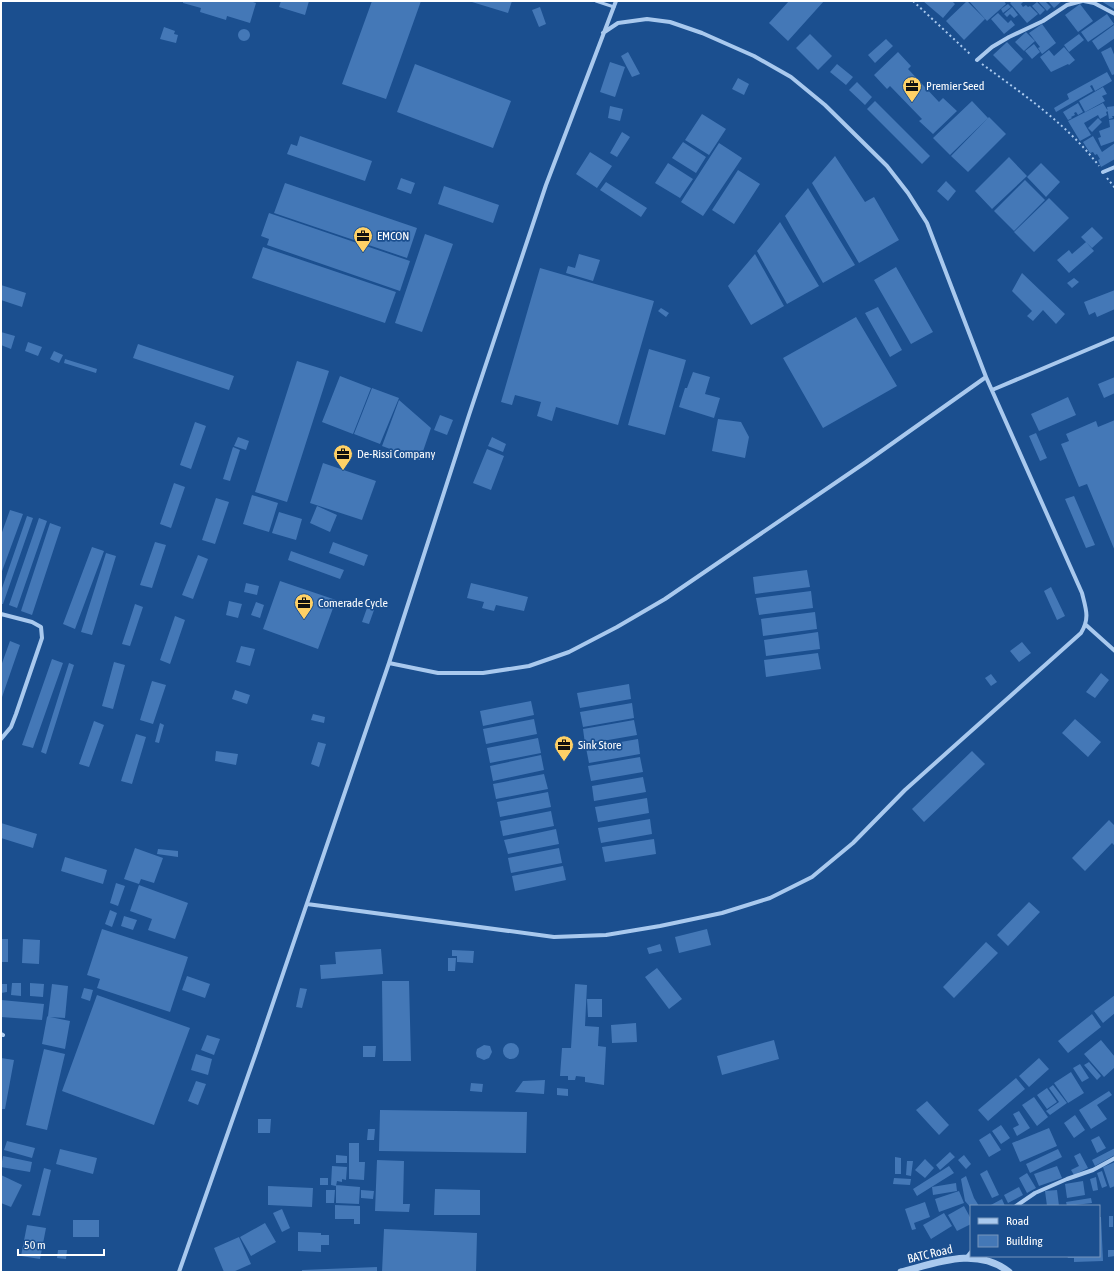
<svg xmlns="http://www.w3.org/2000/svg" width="1116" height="1273" font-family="'Asap Condensed',sans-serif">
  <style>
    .building { fill: #4478b7 }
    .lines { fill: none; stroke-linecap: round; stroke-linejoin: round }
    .path { stroke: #a9c9ee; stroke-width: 2; stroke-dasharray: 2 3; stroke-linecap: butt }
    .service { stroke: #a9c9ee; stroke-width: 3 }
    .minor { stroke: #a9c9ee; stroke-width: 4 }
    .tertiary { stroke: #a9c9ee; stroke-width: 7 }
    .labels { text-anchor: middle; stroke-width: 3.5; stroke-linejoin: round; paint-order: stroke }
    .poi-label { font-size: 12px; fill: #fff; stroke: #1b4f8f; text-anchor: start }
    .street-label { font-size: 12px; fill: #fff; stroke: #1b4f8f }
  </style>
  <rect width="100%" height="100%" fill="#1b4f8f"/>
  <path class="building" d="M183,1h67l6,2 -6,20 -23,-7 -1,4 -26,-8 1,-4 -18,-5z
    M281,1h28l-4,14 -26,-8z
    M372,1h49l-35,98 -44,-15z
    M472,1h40l-4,12 -36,-11z
    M789,1h35l-36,40 -19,-18z
    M923,1h29l3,3 -12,14z
    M967,1l18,18 -21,21 -18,-19z
    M969,1h35l2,3 -19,17z
    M1012,1h12l-3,3 2,3 3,-2 2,2 2,-1 8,8 -11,9 -17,-20z
    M1038,1h7l6,6 -4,4z
    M1048,1h14l-8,7z
    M1101,1h14v6l-1,2z
    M1037,2l8,8 -5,5 -8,-9z
    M1008,4l3,3 -8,6 -2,-4z
    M1080,4l13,17 -15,11 -13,-17z
    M540,7l6,17 -7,3 -7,-17z
    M1012,7l6,8 -4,3 -4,-4 -3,3 -3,-3z
    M998,13l10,10 3,-3 4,5 -11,9 -13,-15z
    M1107,14l7,10 -26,18 -7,-10z
    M1042,24l14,19 -14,11 -4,-6 2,-1 -11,-14z
    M1114,25l1,13 -17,12 -6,-9z
    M164,27l11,4 -1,3 4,1 -2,8 -16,-4z
    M238 35a6 6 0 1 1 12 0a6 6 0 1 1-12 0Z
    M1026,32l9,9 -11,10 -9,-9z
    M810,34l22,22 -14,14 -22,-22z
    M1079,34l5,6 -15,12 -5,-7z
    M886,39l7,7 -18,17 -7,-8z
    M1007,42l16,17 -13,13 -17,-17z
    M1034,44l6,8 -8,7 -7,-8z
    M1064,47l11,13 -6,5 -1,-1 -17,8 -11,-15 9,-7 5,6z
    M1111,47l4,10v17l-3,1 -11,-23z
    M628,52l12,22 -8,3 -11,-21z
    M898,52l13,14 -3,3 31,33 4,-4 14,13 -24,23 -14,-13 3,-2 -32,-33 -3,3 -13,-14z
    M610,62l15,5 -10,30 -15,-5z
    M415,64l96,37 -18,47 -96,-36z
    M837,64l16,13 -7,8 -16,-13z
    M1107,72l5,9 -17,10 -3,-6 -2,1 3,5 -37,21 -2,-4 15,-9 -2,-5z
    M738,78l11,6 -5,11 -12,-6z
    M857,82l15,15 -7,8 -16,-15z
    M1103,87l4,7 -5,2 3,5 -20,11 -6,-11z
    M875,101l55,55 -8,8 -55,-55z
    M972,101l16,17 -38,37 -17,-17z
    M1078,103l5,9 -5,3 -2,-3 -2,1 1,2 -4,2 1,1 -4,2 -5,-8z
    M1103,103l5,8 -2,1 1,3 -7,4 -2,-4 -14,8 7,12 -11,6 -12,-20z
    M610,106l13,3 -3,12 -12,-3z
    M1115,106v10h-3l1,2 -4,1 -2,-12z
    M702,114l24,15 -17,26 -24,-15z
    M989,117l17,17 -38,38 -17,-16z
    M1098,118l4,4 -10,10 -4,-4z
    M1115,119v22l-14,5 -3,-8 3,-1 -2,-6 11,-4 -1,-7z
    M622,132l8,5 -13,20 -7,-4z
    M300,136l72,25 -7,20 -78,-27 4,-10 6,2z
    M1093,136l9,16 13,-9v16l-14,8 -3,-7 2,-1 -3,-5 -2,1 -2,-3 -3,1 -7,-11z
    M683,142l23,15 -10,16 -24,-15z
    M719,143l23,15 -39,58 -22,-14z
    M590,152l22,14 -15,22 -21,-14z
    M835,156l30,46 9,-5 25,43 -40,23 -47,-80z
    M1009,157l18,19 -35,33 -17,-18z
    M668,163l25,16 -13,19 -25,-15z
    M1041,163l19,19 -14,15 -19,-20z
    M738,170l22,14 -26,40 -22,-14z
    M401,178l14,5 -4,11 -14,-5z
    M1025,180l20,20 -31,31 -20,-20z
    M946,181l10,10 -8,10 -11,-10z
    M606,182l41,26 -6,9 -41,-27z
    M285,183l132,45 -10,30 -133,-45z
    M444,186l55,19 -6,18 -55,-19z
    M808,188l47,77 -32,18 -38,-67z
    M1049,198l20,20 -35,34 -20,-20z
    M269,213l141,48 -10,30 -133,-46 2,-6 -8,-3z
    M780,222l39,64 -32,18 -30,-53z
    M1092,227l11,11 -11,10 -11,-11z
    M425,234l28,10 -31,88 -27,-9z
    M1086,242l8,9 -25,22 -12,-13 12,-10 3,4z
    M263,247l133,45 -11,31 -133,-45z
    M579,254l21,6 -7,21 -27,-8 2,-7 7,2z
    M755,254l29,52 -33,19 -23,-39z
    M896,267l37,65 -22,12 -37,-64z
    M540,268l114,33 -36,124 -62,-18 -4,14 -15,-5 4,-14 -26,-7 -3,10 -11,-3z
    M1022,273l43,41 -9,10 -13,-14 -10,11 -6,-5 5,-5 -20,-20z
    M1074,278l5,4 -7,6 -5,-5z
    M1,285l25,8 -4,14 -21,-7z
    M1115,290v14h-1l1,5 -18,8 -2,-5 -6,3 -5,-13z
    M878,307l24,43 -12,7 -25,-44z
    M661,308l8,5 -3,4 -8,-6z
    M856,317l41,69 -74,42 -40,-70z
    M1,332l14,4 -4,13 -10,-4z
    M28,342l14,5 -4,9 -13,-5z
    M138,344l96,32 -5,14 -96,-32z
    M649,349l37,11 -21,75 -37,-10z
    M54,351l9,4 -4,8 -9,-4z
    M65,359l32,10 -1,4 -32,-10z
    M297,361l32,10 -42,131 -32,-10z
    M693,372l17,5 -5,17 15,4 -6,20 -35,-11 6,-19h2z
    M340,376l31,12 -18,46 -31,-12z
    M1115,377v16l-11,5 -6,-14z
    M372,388l27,10 -19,46 -26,-10z
    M1068,397l8,18 -37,16 -8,-17z
    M399,400l32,28 -11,32 -38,-14z
    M440,415l13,5 -6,15 -13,-5z
    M718,419l23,3 8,15 -4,21 -33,-7z
    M1115,420v131l-28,-67 -8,3 -18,-43 8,-3 -3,-7 30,-13 2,6z
    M195,422l11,4 -15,43 -11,-4z
    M1036,433l11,25 -7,3 -11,-25z
    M238,437l11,4 -3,9 -12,-4z
    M492,437l14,7 -3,8 -15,-6z
    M233,447l7,3 -10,31 -7,-2z
    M487,449l17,7 -13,34 -18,-7z
    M323,463l53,18 -14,39 -52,-17z
    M174,483l11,4 -14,41 -11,-4z
    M252,495l26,8 -9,29 -26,-8z
    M1074,496l21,49 -9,3 -21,-49z
    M216,498l13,4 -14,42 -13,-4z
    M317,506l20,9 -7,17 -20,-9z
    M10,510l13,4 -22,60v-39z
    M279,512l23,7 -6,21 -24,-7z
    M27,516l6,2 -30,86h-2v-13z
    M39,518l8,3 -30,87 -8,-3z
    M50,523l11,4 -29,88 -11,-4z
    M155,542l11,3 -14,43 -12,-3z
    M333,542l35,13 -4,11 -35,-13z
    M92,547l12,4 -29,78 -12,-5z
    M291,551l53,19 -4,9 -52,-19z
    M106,553l10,3 -24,79 -11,-3z
    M198,555l10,4 -15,40 -11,-4z
    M807,570l3,17 -55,7 -2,-17z
    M280,581l56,19 -18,49 -55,-20z
    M246,583l13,3 -2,9 -13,-3z
    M471,583l57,14 -4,14 -28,-6 -2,6 -12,-3 2,-6 -17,-4z
    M1051,587l14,29 -8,4 -13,-29z
    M811,591l2,17 -54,7 -3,-17z
    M229,601l13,3 -4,14 -12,-3z
    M256,602l8,3 -4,13 -9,-3z
    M135,604l8,3 -13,39 -8,-2z
    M367,608l7,2 -5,14 -7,-2z
    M815,612l2,17 -54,7 -2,-17z
    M175,616l10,4 -15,44 -10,-4z
    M818,632l2,17 -54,7 -2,-16z
    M10,641l10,4 -19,55v-34z
    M1022,642l9,11 -12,9 -9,-11z
    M241,646l14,3 -5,17 -14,-4z
    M818,653l3,16 -55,8 -2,-17z
    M52,659l11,4 -30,85 -11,-3z
    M114,662l11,3 -12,44 -11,-3z
    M69,663l5,2 -28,89 -5,-2z
    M1101,673l8,7 -14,18 -9,-6z
    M991,674l6,8 -6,4 -6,-8z
    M152,681l14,4 -13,39 -13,-4z
    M629,684l2,15 -51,9 -3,-15z
    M235,690l15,5 -3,9 -15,-5z
    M531,701l3,14 -51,11 -3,-15z
    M632,703l2,15 -51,9 -3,-15z
    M313,714l12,3 -1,6 -13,-3z
    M534,719l3,15 -51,10 -3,-15z
    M1075,719l26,23 -13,15 -26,-24z
    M634,720l3,15 -52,9 -2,-15z
    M94,721l10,4 -15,42 -10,-3z
    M160,723l4,2 -5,18 -4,-1z
    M136,734l10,3 -14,47 -11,-3z
    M538,738l3,15 -51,10 -3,-15z
    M638,739l2,15 -51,9 -3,-15z
    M318,742l8,2 -7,23 -8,-3z
    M216,751l22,3 -2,11 -21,-4z
    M972,751l13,13 -61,58 -12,-13z
    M541,755l3,15 -51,11 -3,-15z
    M640,757l3,15 -52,9 -3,-15z
    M544,774l4,15 -52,10 -3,-15z
    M643,777l3,15 -52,9 -2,-15z
    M548,792l3,15 -51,10 -3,-15z
    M647,798l2,15 -51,9 -3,-15z
    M551,811l3,15 -51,10 -3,-15z
    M650,819l2,15 -51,9 -3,-15z
    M1109,820l6,6v20l-3,-3 -27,28 -13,-13z
    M1,823l36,11 -4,14 -32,-10z
    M556,829l3,15 -51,10 -4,-14z
    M654,839l2,15 -51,8 -3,-15z
    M135,848l28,10 -9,25 -13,-4 -2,5 -15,-5z
    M559,848l3,15 -51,10 -3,-15z
    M158,849l20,2v6l-21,-3z
    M65,857l42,13 -4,14 -42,-13z
    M563,866l3,14 -51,11 -3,-15z
    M116,883l9,3 -7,20 -8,-3z
    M139,885l49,18 -13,36 -27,-9 4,-11 -22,-8z
    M1029,902l11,10 -32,34 -11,-11z
    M110,910l7,3 -5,14 -7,-3z
    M124,916l13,4 -4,10 -12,-4z
    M102,929l86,28 -18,55 -73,-24 3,-9 -13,-4z
    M707,929l4,16 -32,8 -4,-16z
    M1,939h7v23h-7z
    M23,939l17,1 -1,24 -17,-1z
    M986,942l12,11 -44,45 -11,-11z
    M660,944l2,7 -13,3 -2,-6z
    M381,949l2,25 -62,5 -1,-14 16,-1 -1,-12z
    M452,950l22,1 -1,12 -16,-1v-6h-5z
    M448,958h8l-1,13h-7z
    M657,968l25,31 -13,10 -24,-32z
    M187,976l23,8 -5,14 -23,-8z
    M382,981h27l2,80h-28z
    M12,983h9v13l-10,-1z
    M30,983l14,1 -1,13 -13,-1z
    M1,984h6v8l-6,1z
    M52,984l16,2 -3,32 -15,-1 20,4 -5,28 -23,-5 5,-27 1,-1z
    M575,984l12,1 -2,41 14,1 -1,19 8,1 -2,38 -19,-3v-5l-9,-1 -1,4h-7v-4h-8l2,-28h9z
    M84,988l9,2 -3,11 -9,-3z
    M300,988l7,1 -5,19 -6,-1z
    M97,995l93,33 -36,97 -92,-34z
    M1115,995v18l-12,10 -9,-12z
    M587,999h15v18h-14z
    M1,1000l43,4 -2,16 -41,-3z
    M1092,1014l9,13 -33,26 -10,-12z
    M636,1023l1,19 -25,1 -1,-18z
    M207,1035l13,4 -6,16 -13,-5z
    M774,1040l5,19 -57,16 -5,-19z
    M1101,1040l14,17v10l-11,10 -20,-23z
    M503 1051a8 8 0 1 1 16 0a8 8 0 1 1-16 0Z
    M484,1045l6,1 2,6 -3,6 -5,2 -7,-3 -1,-4 1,-4z
    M363,1046h13l-1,11h-12z
    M44,1049l21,5 -18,76 -21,-5z
    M196,1054l16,5 -4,16 -17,-5z
    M1,1058l13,2 -9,49h-4z
    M1039,1058l10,11 -20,18 -10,-11z
    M1089,1062l12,14 -4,4 -13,-15z
    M1080,1064l9,14 -7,4 -9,-14z
    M1071,1072l13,21 -16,10 -14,-20z
    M1016,1078l9,11 -37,32 -10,-11z
    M545,1080l-1,14 -29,-2 8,-11z
    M196,1081l10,3 -8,21 -10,-4z
    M471,1083l12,1 -1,8 -12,-1z
    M1053,1085l14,18 -17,12 -4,-4 13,-9 -10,-14z
    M557,1088l11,1v7l-11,-1z
    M1047,1088l10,14 -10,7 -10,-14z
    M1109,1091l3,4 -15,10 10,14 -16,10 -12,-19z
    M1034,1097l14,20 -11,9 -15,-21z
    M927,1101l22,24 -10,10 -23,-25z
    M380,1110l147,2 -1,41 -147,-2z
    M1019,1111l11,17 -13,8 -4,-8 6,-3 -6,-11z
    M1075,1115l10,15 -11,8 -10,-15z
    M258,1119h13l-1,14h-12z
    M1001,1125l9,13 -9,6 -9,-13z
    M1049,1128l8,18 -37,16 -8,-19z
    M368,1129h7l-1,11h-7z
    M990,1133l11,17 -12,7 -10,-17z
    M1099,1136l7,12 -9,5 -6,-13z
    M7,1141l28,7 -3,10 -28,-8z
    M349,1143h10v19h6l-1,18 -15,-1z
    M1115,1148v7l-20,11 -3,-6z
    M60,1149l37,9 -4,16 -37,-10z
    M1058,1149l4,8 -32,16 -4,-9z
    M950,1152l5,5 -15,13 -4,-5z
    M1080,1153l8,15 -14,7 -3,-5 8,-4 -5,-10z
    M336,1155l11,1v7h-11z
    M964,1155l7,9 -5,5 -8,-9z
    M3,1156l29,6 -2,10 -29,-5z
    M895,1157l6,1v16h-6z
    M925,1159l9,9 -9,10 -10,-8z
    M377,1160l27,1 -1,43h7l-1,8 -34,-1z
    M907,1161h6l-2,15 -5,-1z
    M1115,1162v24l-5,2 -7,-21z
    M332,1166l15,1 -1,13 -4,-1v3l-5,-1 -1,5 -5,-1z
    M949,1166l5,7 -37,23 -4,-7z
    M1057,1166l5,12 -23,8 -5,-12z
    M44,1168l7,2 -11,46 -8,-1z
    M987,1170l12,25 -7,3 -12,-24z
    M1102,1171l5,15 -5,2 -5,-15z
    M1027,1173l9,15 -9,5 -8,-15z
    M1,1175l21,10 -11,22 -10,-4z
    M966,1176l8,22 5,8h-8v2l-6,-7 -4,-22z
    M1096,1177l2,13 -5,1 -3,-12z
    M320,1178h8v7h-8z
    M894,1178l17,1 -1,6 -17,-1z
    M1083,1181l2,14 -18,3 -2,-14z
    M956,1183l1,8 -24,4 -1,-8z
    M336,1185l24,2 -1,17 -23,-1z
    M268,1186l45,2 -1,19 -44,-2z
    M1019,1187l4,8 -15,8 -4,-8z
    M435,1189l45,1v25h-46z
    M326,1190h9l-1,13h-8z
    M361,1190l13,1 -1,8 -12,-1z
    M1057,1190l2,16h-12l-2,-15z
    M959,1191l5,12 -25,9 -4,-13z
    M1091,1198l1,5 -25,3 -1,-4z
    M1002,1199l3,7h-16z
    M925,1202l5,15 -16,6 2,6 -4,1 -7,-21z
    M335,1205l25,1v18h-6v-5h-19z
    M964,1206l7,13v5l-14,7 -9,-16z
    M282,1209l8,19 -8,4 -9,-19z
    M944,1213l8,13 -21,13 -8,-14z
    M1109,1216h4v11h-4z
    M1099,1217h2l2,44 -29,1v-4h-6l-1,-2h32z
    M73,1220h26v17h-26z
    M265,1223l11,19 -25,14 -11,-19z
    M27,1225l19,3 -6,31 -19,-3z
    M384,1229l93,4 -1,39h-94z
    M298,1232l23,1v2h8v10h-8v7l-23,-1z
    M239,1237l12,27 -18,8h-9l-10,-24z
    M58,1250h9l-1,9 -9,-1z
    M1108,1250h7v6l-7,1z
    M377,1267v5h-75v-2z"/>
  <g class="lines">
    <path class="path" d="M913,1l58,54
      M982,64c42,31 85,60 117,102
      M1107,178l8,10"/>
    <path class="service" d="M596,1l18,6"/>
    <path class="minor" d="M1084,1l10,2 21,11
      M977,60l15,-13 17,-10 34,-16 24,-16 15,-4
      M1103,172l12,-5
      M992,390l123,-52
      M1,614l31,8 9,5 1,11 -26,76 -5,13 -10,12
      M1086,625l29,26
      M389,663l49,10h45l46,-7 40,-14 48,-25 48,-28 201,-137 120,-85
      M307,904l247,33 52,-2 54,-9 62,-13 48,-15 42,-21 41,-34 52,-53 176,-157c9,-15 5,-24 1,-40l-96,-216 -59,-154 -19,-30 -21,-27 -62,-61 -34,-28 -37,-21 -52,-23 -32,-11 -23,-3 -29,4 -15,10
      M1,1034l2,1
      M1016,1206l19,-13 32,-14 26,-9 22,-12
      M967,1257l4,-5
      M179,1272l79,-225 131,-384 80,-248 77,-230 70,-184"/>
    <path class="tertiary" d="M901,1272c35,-9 76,-26 108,0"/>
  </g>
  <defs>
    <symbol id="office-pin" viewBox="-11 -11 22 30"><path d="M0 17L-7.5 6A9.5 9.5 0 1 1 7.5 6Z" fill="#ffd166" stroke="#1b4f8f"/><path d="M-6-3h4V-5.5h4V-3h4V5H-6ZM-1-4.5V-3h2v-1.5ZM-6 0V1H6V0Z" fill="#111"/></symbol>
  </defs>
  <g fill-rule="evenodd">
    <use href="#office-pin" x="901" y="75" width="22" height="30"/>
    <use href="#office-pin" x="352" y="225" width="22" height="30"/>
    <use href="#office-pin" x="332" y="443" width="22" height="30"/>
    <use href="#office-pin" x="293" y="592" width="22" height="30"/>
    <use href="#office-pin" x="553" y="734" width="22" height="30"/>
  </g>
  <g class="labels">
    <g class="poi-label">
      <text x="926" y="90">Premier Seed</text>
      <text x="377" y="240">EMCON</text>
      <text x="357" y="458">De-Rissi Company</text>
      <text x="318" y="607">Comerade Cycle</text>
      <text x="578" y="749">Sink Store</text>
    </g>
    <g class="street-label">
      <text transform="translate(930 1254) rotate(-13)" y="4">BATC Road</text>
    </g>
  </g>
  <rect width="1116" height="1273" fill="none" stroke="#ffffff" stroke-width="4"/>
  <rect x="970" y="1205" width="130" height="52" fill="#1b4f8f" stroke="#7695bc"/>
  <rect x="978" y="1218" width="20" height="6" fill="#a9c9ee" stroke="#7695bc"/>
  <text x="1006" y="1225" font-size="12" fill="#ffffff">Road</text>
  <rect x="978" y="1235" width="20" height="12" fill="#4478b7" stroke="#7695bc"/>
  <text x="1006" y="1245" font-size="12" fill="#ffffff">Building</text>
  <path d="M18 1249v6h86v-6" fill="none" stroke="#ffffff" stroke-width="2"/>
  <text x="24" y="1249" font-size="12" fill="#ffffff" stroke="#1b4f8f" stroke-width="3" paint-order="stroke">50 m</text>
</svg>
